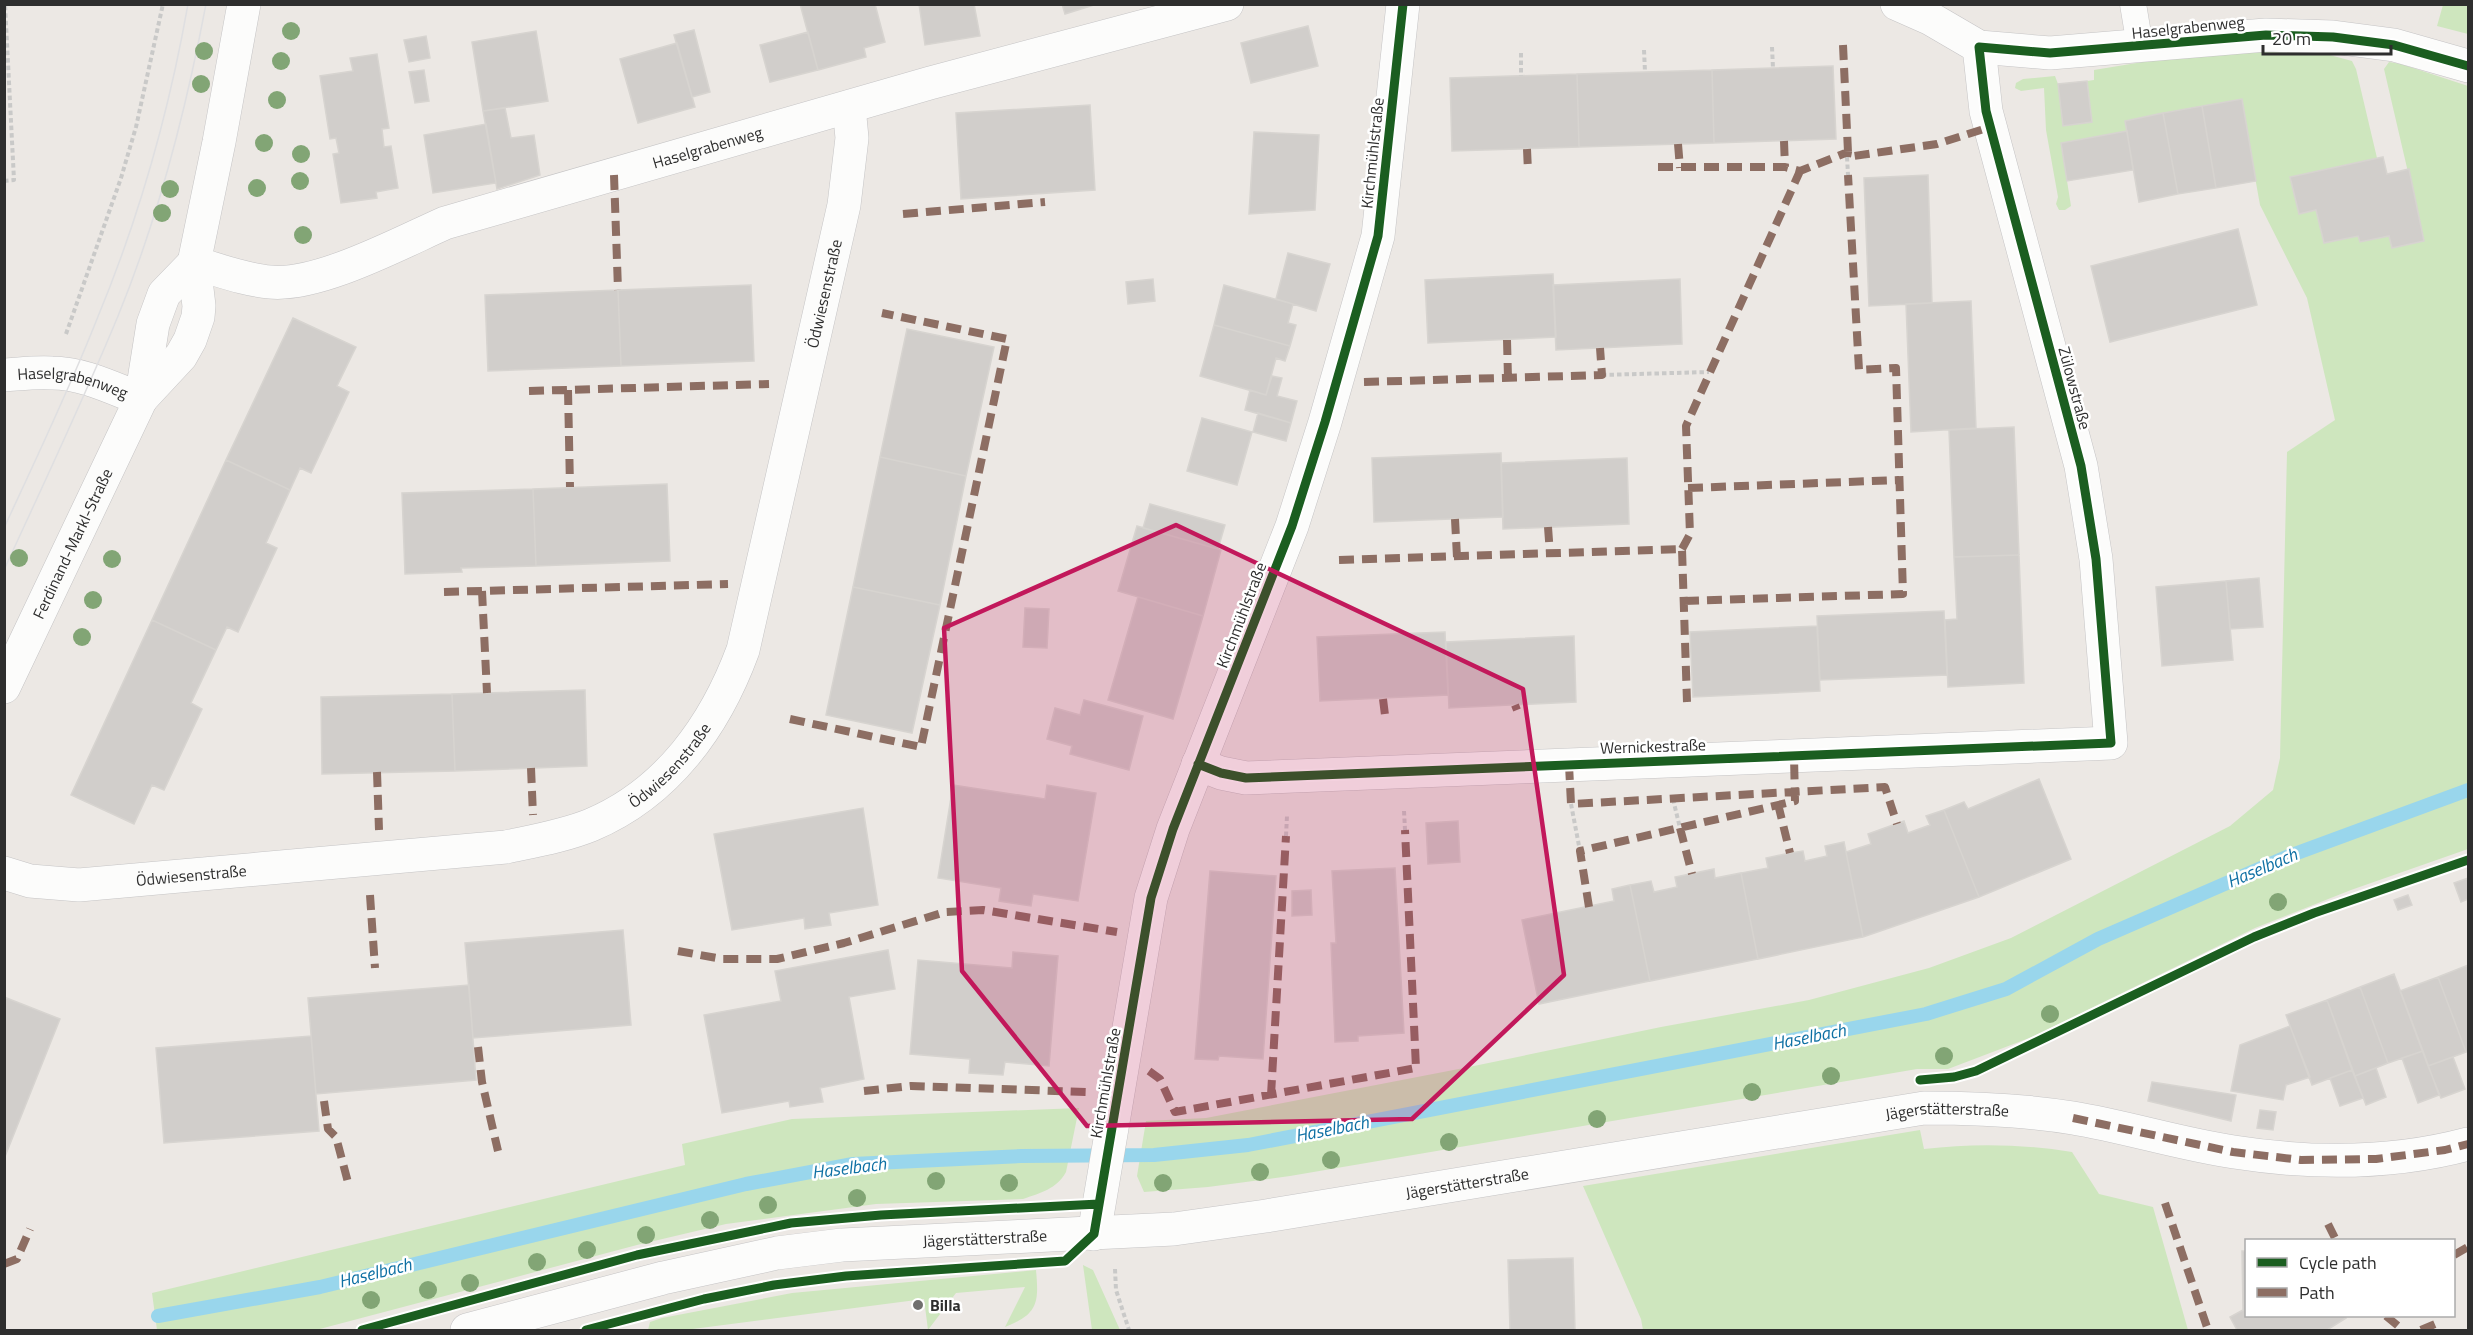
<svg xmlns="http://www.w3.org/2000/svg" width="2473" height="1335" font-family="'Titillium Web',sans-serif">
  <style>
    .green { fill: #cee6be }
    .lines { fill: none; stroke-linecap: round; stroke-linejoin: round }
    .stream { stroke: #99d6ec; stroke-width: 14 }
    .building { fill: #d1cecb; stroke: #d7d4d0; stroke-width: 1.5 }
    .lane-casing { stroke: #c5c4c5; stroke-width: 27 }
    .street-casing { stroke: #c5c4c5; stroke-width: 34 }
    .secondary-casing { stroke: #c5c4c5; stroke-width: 34 }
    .path { stroke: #c9c9c8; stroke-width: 4; stroke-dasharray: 4.5 3; stroke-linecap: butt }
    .lane { stroke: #fcfcfb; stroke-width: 26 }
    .street { stroke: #fcfcfb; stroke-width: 33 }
    .secondary { stroke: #fcfcfb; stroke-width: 33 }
    .tram { stroke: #dfdfe1; stroke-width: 1.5 }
    .quiet { stroke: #8d6e63; stroke-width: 8; stroke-dasharray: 15 8; stroke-linecap: butt }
    .cycleway-casing { stroke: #fff; stroke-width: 13 }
    .cycleway { stroke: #1b5e20; stroke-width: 9 }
    .tree { fill: #82a575 }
    .marked { fill: #c2185b; fill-opacity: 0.2; stroke: #c2185b; stroke-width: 4.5; stroke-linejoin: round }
    .poi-dot { fill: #706f6e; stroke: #fff; stroke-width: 2 }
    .labels { text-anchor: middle; stroke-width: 5; stroke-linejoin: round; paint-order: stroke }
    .street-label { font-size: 16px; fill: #2e2e2e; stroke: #fff }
    .poi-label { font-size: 16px; font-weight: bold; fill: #2e2e2e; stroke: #fff; text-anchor: start }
    .water-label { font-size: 18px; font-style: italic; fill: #0d6fa3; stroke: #fff }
  </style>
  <rect width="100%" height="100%" fill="#ece8e4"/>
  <path class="green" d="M2443,5h25v29l-31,-8z
    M2239,51l87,3 26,7 4,8 21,89 -87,19 9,37 17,-4 42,26 2,6 29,-6 3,12 32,-7 -40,-172 5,-7 12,2 67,22v763l-117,41 -96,38 -223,109 -84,32h-31l-627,107 -82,11 -64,5 -7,-16 9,-55 60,-3 263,-51 192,-40 148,-27 120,-32 82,-30 219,-112 43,-36 7,-32 7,-306 48,-32 -28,-122 -47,-93 -19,-106 -116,22 2,10 -66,12 10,63 -6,4h-6l-3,-6 2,-7 -12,-67 -2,-42 -23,3 -6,-3 1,-5 7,-4 32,-3 3,8 5,41 29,-3 -5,-41 7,-1v-10l79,-13z
    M1079,1108l-13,64c-9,17 -26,21 -43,27l-147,5 -150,20 -89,21 -321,85h-159l-5,-37 533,-128 -3,-21 110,-25z
    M1920,1130l4,19c50,-6 98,-5 148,3l27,42 54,13 35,123h-545l-2,-11 -58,-133z
    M1083,1265l10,5 27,60h-28z
    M1036,1270c3,33 2,44 -31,57l20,-40 -69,6 -28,37 -4,-31 -239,31h-37l2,-8 12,-4 130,-25z"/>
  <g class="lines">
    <path class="stream" d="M158,1316l162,-29 426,-103 107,-20 168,-8 133,-1 94,-10 678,-131 80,-25 92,-50 191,-83 179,-66"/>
  </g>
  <path class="building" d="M800,4h75l10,38 -21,6 2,9 -48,13z
    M919,4h55l6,32 -55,9z
    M1062,4h35l-32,10z
    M1308,26l10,40 -67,17 -10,-40z
    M694,30l16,62 -18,5 -18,-62z
    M536,31l12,70 -65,10 -11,-69z
    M808,32l10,38 -48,12 -10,-37z
    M426,36l4,22 -21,4 -5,-22z
    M677,43l18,64 -57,16 -18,-64z
    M377,54l12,74 -7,1 2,18 7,-1 7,42 -22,4 1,6 -36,5 -8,-49 6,-1 -3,-15 -6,1 -10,-63 33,-5 -3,-13z
    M1833,66l3,73 -122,4 -2,-73z
    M424,70l5,31 -14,2 -6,-31z
    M1712,70l2,73 -135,4 -2,-73z
    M1577,74l2,73 -127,4 -2,-73z
    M2087,81l5,41 -29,4 -5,-42z
    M2242,99l14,82 -40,7 -14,-82z
    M1090,105l5,85 -134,9 -5,-86z
    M2202,106l14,82 -38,6 -15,-81z
    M505,108l6,30 23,-3 6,40 -43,14 -14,-78z
    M2163,113l15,81 -39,8 -14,-81z
    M486,124l10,59 -63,10 -9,-58z
    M2127,131l6,39 -66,11 -6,-38z
    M1254,132l65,3 -4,75 -66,4z
    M2383,157l4,17 22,-5 15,72 -32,7 -3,-12 -29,6 -2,-6 -34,7 -8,-33 -17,4 -9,-37z
    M1928,175l4,128 -63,3 -5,-128z
    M2238,229l19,76 -147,37 -19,-76z
    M1288,253l42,11 -14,47 -40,-12z
    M1553,274l3,63 -128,6 -3,-63z
    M1153,279l2,22 -27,3 -2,-22z
    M1680,279l2,65 -126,6 -3,-65z
    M751,285l3,76 -133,5 -3,-76z
    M1224,285l69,19 -5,19 8,2 -6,21 -76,-21z
    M618,290l3,76 -133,5 -3,-76z
    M1971,301l5,127 -65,4 -5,-128z
    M293,318l63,29 -19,39 12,6 -38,81 -11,-5 -10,22 -64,-30z
    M1214,325l76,21 -5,15 -9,-3 -10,37 -66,-19z
    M907,329l87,18 -28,129 -86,-19z
    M1272,376l10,2 -5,18 20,5 -6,22 -46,-13 5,-20 16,5z
    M1258,413l33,10 -5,18 -33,-9z
    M1202,418l50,14 -15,53 -50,-14z
    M2014,427l5,128 -65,2 -5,-127z
    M1501,453l2,64 -129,5 -2,-64z
    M880,457l86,19 -26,129 -87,-18z
    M1627,458l2,66 -126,5 -2,-66z
    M226,460l64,30 -24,53 11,5 -39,84 -11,-5 -11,23 -64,-30z
    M667,484l3,77 -134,5 -3,-77z
    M533,489l3,77 -75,2 1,4 -57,2 -3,-81z
    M1150,504l75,21 -7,24 -75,-21z
    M1137,526l84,24 -18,66 -85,-25z
    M2019,555l5,128 -76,4 -3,-67 12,-1 -3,-62z
    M2259,578l4,49 -33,2 -4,-48z
    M2226,581l7,79 -71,6 -6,-79z
    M853,587l87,18 -28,128 -86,-18z
    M1138,597l65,19 -30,103 -65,-19z
    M1025,608l24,1 -2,39 -24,-1z
    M1944,611l3,64 -127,5 -3,-64z
    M152,620l64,30 -25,53 11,6 -38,81 -12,-5 -18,39 -63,-29z
    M1817,626l3,65 -127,6 -3,-65z
    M1445,632l3,63 -128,6 -3,-64z
    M1574,636l2,66 -127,6 -3,-66z
    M585,690l2,76 -132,5 -3,-77z
    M452,694l3,77 -133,3 -1,-77z
    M1084,700l59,16 -14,54 -59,-16 2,-8 -25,-7 8,-31 25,7z
    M2039,779l32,80 -92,38 -35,-87 20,-8 4,7z
    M953,785l92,14 2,-14 49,8 -18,108 -45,-7 -2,12 -32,-5 2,-13 -63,-10z
    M863,808l15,97 -49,8 2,12 -26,4 -1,-11 -72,12 -18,-96z
    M1944,810l35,87 -116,40 -17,-85 25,-8 -3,-10 36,-13 4,12 22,-8 -4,-9z
    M1458,821l2,41 -32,2 -2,-41z
    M1844,842l19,95 -105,22 -17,-86 27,-5 -2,-10 24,-5 13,-2 2,10 22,-5 -2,-10z
    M1395,868l9,165 -46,3v5l-23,1 -4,-99h5l-4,-72z
    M1714,869l1,9 26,-5 17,86 -108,22 -20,-96 21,-4 3,11 23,-5 -2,-10z
    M1210,871l66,5 -13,183 -44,-3 -1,4 -23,-1z
    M2468,878v21l-7,3 -7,-19z
    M1630,885l20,96 -111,23 -17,-84 92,-19 -2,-12z
    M1311,890l1,25 -20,1v-25z
    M2408,895l4,10 -14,5 -4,-10z
    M623,930l8,95 -158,13 -8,-95z
    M888,950l7,39 -46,8 15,82 -44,9 3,14 -33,5 -1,-6 -67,12 -18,-98 77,-14 -6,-30z
    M1013,952l45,4 -9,110 -44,-4 -2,13 -34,-2 1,-14 -60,-5 8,-94 94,8z
    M2468,965v86l-2,1 -28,-75z
    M2394,974l29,77 -35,12 -28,-76z
    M2438,977l28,75 -38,14 -28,-75z
    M469,985l7,95 -160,14 -8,-96z
    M2360,987l28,76 -33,13 -28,-76z
    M4,997l56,22 -56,140z
    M2327,1000l25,70 -40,15 -26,-70z
    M2290,1026l20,51 -24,8 -3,15 -52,-9 9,-46z
    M311,1036l8,95 -155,12 -8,-95z
    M2423,1051l16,44 -21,8 -16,-45z
    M2453,1057l12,32 -24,9 -13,-32z
    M2376,1068l10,29 -20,8 -11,-29z
    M2352,1070l11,28 -23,8 -10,-28z
    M2152,1082l84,13 -5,26 -83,-20z
    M2260,1110l16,2 -3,18 -16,-2z
    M2242,1251h4v65h98l2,2 -19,12h-90l-7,-13 13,-7z
    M1573,1258l2,72h-65l-2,-70z"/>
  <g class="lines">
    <defs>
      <path id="lane" d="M2133,4l7,42"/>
      <g id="street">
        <path d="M1897,4l34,15 48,28 71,6 216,-18 67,2 61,8 74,21"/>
        <path id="s1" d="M194,263c25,7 51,17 76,19 48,5 130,-39 175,-59l485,-140 297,-79"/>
        <path id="s2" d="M4,375c16,-1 32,-3 48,-2 31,0 60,15 89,26"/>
        <path d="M1198,764l23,9 25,5 865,-35 -15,-184 -15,-93 -95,-355 -7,-64"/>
        <path id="s3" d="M4,873l26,8 49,4 427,-38c28,-6 58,-11 85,-22 76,-32 124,-99 152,-175l101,-445 8,-67 -3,-31"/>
        <path d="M1094,1234l57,-336 22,-69 119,-303 33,-104 53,-186 25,-232"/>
        <path id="s4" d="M467,1330l196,-52 114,-25 65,-8 332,-16 92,-13 658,-108c50,0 100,2 149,10 54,9 107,26 161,34 77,12 159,12 234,-8"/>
      </g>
      <g id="secondary">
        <path d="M141,399l40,-43 9,-16 8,-23 1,-11 -5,-43 25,-121 25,-138"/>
        <path id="s5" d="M4,687l137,-288 12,-75 11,-30 30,-31"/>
      </g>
    </defs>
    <use href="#lane" class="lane-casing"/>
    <use href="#street" class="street-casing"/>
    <use href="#secondary" class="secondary-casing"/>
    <path class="path" d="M1772,47l1,21
      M1644,50l1,22
      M1521,53v23
      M1847,157l1,18
      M4,181l10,-1 -9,-176
      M66,334l55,-156 15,-51 27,-123
      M1602,375l107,-3
      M1673,799l7,29
      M1571,804l9,47
      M1404,811l1,19
      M1286,836l1,-20
      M1115,1269l1,21 13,40"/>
    <use href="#lane" class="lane"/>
    <use href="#street" class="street"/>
    <use href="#secondary" class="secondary"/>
    <path class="tram" d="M4,528c32,-69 65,-138 93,-209 42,-101 72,-207 91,-315
      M4,570c39,-85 79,-169 114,-254 41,-100 68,-206 88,-312"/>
    <path class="quiet" d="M1843,45l5,107
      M1784,141l1,26
      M1678,144l2,24
      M1527,149l1,22
      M1658,167h127l15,4 48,-19 -1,5 90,-13 53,-17
      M614,175l4,115
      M903,214l142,-12
      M1507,340l1,38
      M1364,382l238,-7 -2,-27
      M568,390l2,97
      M529,391l240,-7
      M1688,488l211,-8
      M1455,519l2,38
      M1548,527l2,27
      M1682,549l8,-15 -4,-108 114,-255
      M1339,560l343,-11 5,153
      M482,591l5,102
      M444,592l284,-8
      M1684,601l219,-7 -7,-226 -37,2 -11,-195
      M1383,699l2,16
      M1515,705l2,5
      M790,719l131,28 86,-408 -125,-26
      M1569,765l2,39 314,-17 12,37
      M531,768l2,47
      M377,772l2,58
      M1778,804l12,49
      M1680,828l12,46
      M370,895l5,73
      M1589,907l-9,-56 215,-50 -1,-45
      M678,951l44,8h55l67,-16 101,-31 38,-2 134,22
      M478,1047l4,35 16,69
      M1149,1071l11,8 15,33 241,-44 -11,-238
      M864,1091l47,-5 177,6
      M1271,1095l15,-259
      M324,1101l4,28 8,8 13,49
      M2073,1118l160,34 68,8 75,-1 69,-9 23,-6
      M2165,1203l43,127
      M2328,1224l8,16
      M2454,1255l14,-8
      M4,1264l13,-5 13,-30
      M2386,1316l17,14
      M2421,1330l14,-6 1,-8"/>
    <defs>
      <path id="cycleway" d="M1198,764l23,9 25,5 865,-35 -15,-184 -15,-93 -95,-355 -7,-64 71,6 216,-18 67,2 61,8 74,21
        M1920,1080l34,-3 22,-6 278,-134 60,-24 154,-53
        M362,1330l275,-75 154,-32 90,-8 218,-11
        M586,1330l118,-31 70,-14 72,-9 219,-15 29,-27 57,-336 22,-69 119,-303 33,-104 53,-186 25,-232"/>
    </defs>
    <use href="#cycleway" class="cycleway-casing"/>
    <use href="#cycleway" class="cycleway"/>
  </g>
  <g class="tree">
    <circle cx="291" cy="31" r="9"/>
    <circle cx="204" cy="51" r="9"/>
    <circle cx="281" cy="61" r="9"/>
    <circle cx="201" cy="84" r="9"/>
    <circle cx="277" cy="100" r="9"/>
    <circle cx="264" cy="143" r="9"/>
    <circle cx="301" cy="154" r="9"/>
    <circle cx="300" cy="181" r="9"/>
    <circle cx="257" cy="188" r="9"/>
    <circle cx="170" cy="189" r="9"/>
    <circle cx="162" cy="213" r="9"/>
    <circle cx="303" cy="235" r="9"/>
    <circle cx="19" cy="558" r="9"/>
    <circle cx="112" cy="559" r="9"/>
    <circle cx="93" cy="600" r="9"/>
    <circle cx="82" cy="637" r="9"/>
    <circle cx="2278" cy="902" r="9"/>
    <circle cx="2050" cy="1014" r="9"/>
    <circle cx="1944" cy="1056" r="9"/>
    <circle cx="1831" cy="1076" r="9"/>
    <circle cx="1752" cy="1092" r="9"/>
    <circle cx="1597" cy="1119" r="9"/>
    <circle cx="1449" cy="1142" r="9"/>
    <circle cx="1331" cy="1160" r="9"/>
    <circle cx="1260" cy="1172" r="9"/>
    <circle cx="936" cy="1181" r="9"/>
    <circle cx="1009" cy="1183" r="9"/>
    <circle cx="1163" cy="1183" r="9"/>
    <circle cx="857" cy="1198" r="9"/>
    <circle cx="768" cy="1205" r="9"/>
    <circle cx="710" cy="1220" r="9"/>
    <circle cx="646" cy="1235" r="9"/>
    <circle cx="587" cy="1250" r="9"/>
    <circle cx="537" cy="1262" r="9"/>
    <circle cx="470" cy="1283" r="9"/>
    <circle cx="428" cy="1290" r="9"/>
    <circle cx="371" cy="1300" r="9"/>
  </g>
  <path class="marked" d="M1176,525l347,164 41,286 -152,144 -325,7 -125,-155 -18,-343z"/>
  <circle class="poi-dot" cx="918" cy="1305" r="6"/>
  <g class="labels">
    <g class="street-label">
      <text transform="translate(2188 27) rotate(-6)" y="6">Haselgrabenweg</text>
      <text dy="6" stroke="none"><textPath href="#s1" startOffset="538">Haselgrabenweg</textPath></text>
      <text transform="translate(1372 153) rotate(-84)" y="6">Kirchmühlstraße</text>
      <text dy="6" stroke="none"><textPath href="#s3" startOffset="1197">Ödwiesenstraße</textPath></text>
      <text dy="6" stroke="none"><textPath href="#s2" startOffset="70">Haselgrabenweg</textPath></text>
      <text transform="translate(2075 388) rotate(75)" y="6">Zülowstraße</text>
      <text dy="6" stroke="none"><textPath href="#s5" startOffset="159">Ferdinand-Markl-Straße</textPath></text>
      <text transform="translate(1241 615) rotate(-69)" y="6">Kirchmühlstraße</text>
      <text transform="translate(1653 746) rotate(-2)" y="6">Wernickestraße</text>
      <text dy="6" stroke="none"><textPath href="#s3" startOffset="693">Ödwiesenstraße</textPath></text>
      <text dy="6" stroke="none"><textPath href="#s3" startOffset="189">Ödwiesenstraße</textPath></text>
      <text transform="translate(1105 1083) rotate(-80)" y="6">Kirchmühlstraße</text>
      <text dy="6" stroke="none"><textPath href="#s4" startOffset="1500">Jägerstätterstraße</textPath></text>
      <text dy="6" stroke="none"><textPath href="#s4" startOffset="1014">Jägerstätterstraße</textPath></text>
      <text dy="6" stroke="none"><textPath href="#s4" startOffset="528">Jägerstätterstraße</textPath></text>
    </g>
    <g class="poi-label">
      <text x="930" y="1311">Billa</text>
    </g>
    <g class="water-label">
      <text transform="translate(2262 868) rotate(-23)" y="6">Haselbach</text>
      <text transform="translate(1809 1037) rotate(-11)" y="6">Haselbach</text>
      <text transform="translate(1332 1129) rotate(-11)" y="6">Haselbach</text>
      <text transform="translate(849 1168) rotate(-7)" y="6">Haselbach</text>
      <text transform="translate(375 1273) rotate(-14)" y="6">Haselbach</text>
    </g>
  </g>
  <rect width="2473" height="1335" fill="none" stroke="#2e2e2e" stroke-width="12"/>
  <rect x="2245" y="1239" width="210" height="78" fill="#ffffff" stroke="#ababab" stroke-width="1.5"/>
  <rect x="2257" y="1258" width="30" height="9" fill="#1b5e20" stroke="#ababab" stroke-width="1.5"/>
  <text x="2299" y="1269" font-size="18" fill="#2e2e2e">Cycle path</text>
  <rect x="2257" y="1288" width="30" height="9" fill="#8d6e63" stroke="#ababab" stroke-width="1.5"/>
  <text x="2299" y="1299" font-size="18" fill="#2e2e2e">Path</text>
  <path d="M2263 45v9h128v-9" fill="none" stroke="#2e2e2e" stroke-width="3"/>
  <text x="2272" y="45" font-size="18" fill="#2e2e2e" stroke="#ffffff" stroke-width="4.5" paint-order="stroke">20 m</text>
</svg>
